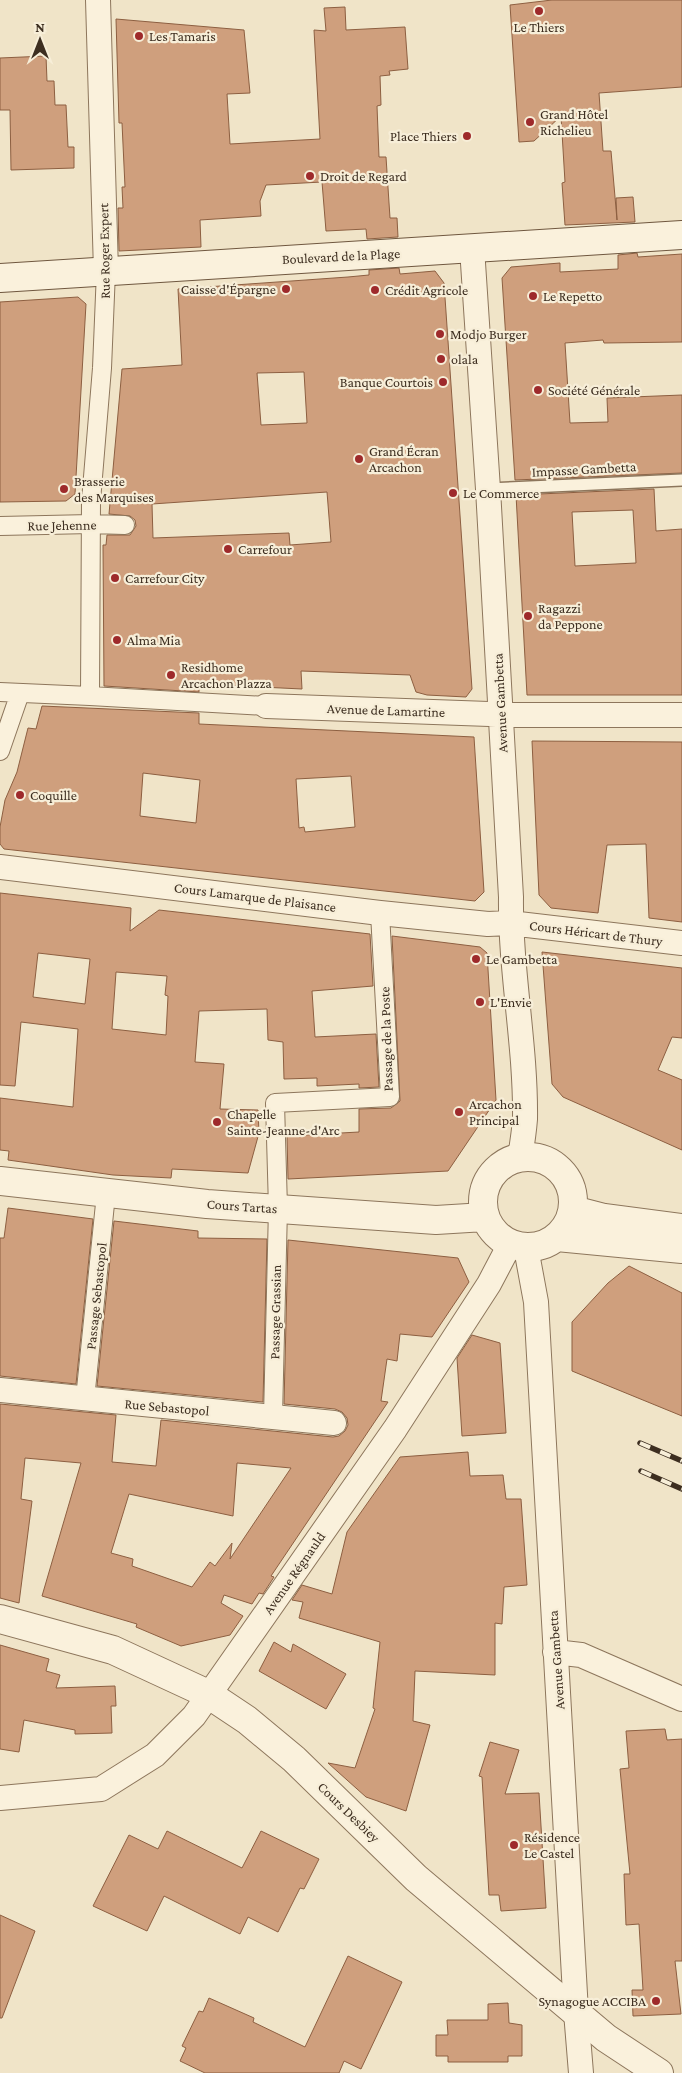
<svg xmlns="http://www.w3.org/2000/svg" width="682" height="2073" font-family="'Crimson Pro',serif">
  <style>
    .building { fill: #cf9f7d; stroke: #8d5f41; fill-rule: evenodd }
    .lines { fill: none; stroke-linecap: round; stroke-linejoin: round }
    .service-casing { stroke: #8d765c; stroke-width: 14 }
    .pedestrian-casing { stroke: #8d765c; stroke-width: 20 }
    .minor-casing { stroke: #8d765c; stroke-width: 26 }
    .tertiary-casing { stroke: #8d765c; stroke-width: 30 }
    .secondary-casing { stroke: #6f573f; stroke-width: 30 }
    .service { stroke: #faf1dc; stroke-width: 11 }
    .pedestrian { stroke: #faf1dc; stroke-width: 18 }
    .minor { stroke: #faf1dc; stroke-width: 24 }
    .tertiary { stroke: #faf1dc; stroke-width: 28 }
    .secondary { stroke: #faf1dc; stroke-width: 28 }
    .rail-casing { stroke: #3d2e20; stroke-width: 5.5 }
    .rail { stroke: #f7eed8; stroke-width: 4; stroke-dasharray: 11; stroke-linecap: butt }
    .poi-dot { fill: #9e2a2b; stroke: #f7eed8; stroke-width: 2 }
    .labels { text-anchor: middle; stroke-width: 4.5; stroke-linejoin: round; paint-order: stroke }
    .poi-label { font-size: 14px; fill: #3d2e20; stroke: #f7eed8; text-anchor: start }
    .street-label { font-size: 14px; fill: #3d2e20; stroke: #f7eed8 }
  </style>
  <rect width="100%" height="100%" fill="#f0e4c8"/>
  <path class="building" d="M552,0h130v87l-83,6 4,58h8l6,69 -1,-22 17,-1 2,25 -70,3 -3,-42 3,-1 -4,-66 -27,25 -15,1 -9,-137z
    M345,7l1,23 59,-3 3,42 -19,2 1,4 -10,1 1,29 -4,1 2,51h7l4,61h7l1,19 -31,2 -1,-10 -40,2 -4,-49 -56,3 -6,16 1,15 -61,4 1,27 -82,4 -1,-43h5l-1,-21h3l-3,-64h-3l-3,-104 128,11 6,63 -23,1 3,50 90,-5 -6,-109 12,1 -2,-23z
    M46,56l1,25h7l1,24h11l2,42h6v21l-63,2 -1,-60h-10v-52z
    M637,253l1,4 44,-3v88l-78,1 -1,-3 -38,3 5,80 38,-1 -1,-24 75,-3v78l-167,7 -13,-202 9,-11 49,-4v9l58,-3v-14z
    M399,268l1,6 35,-3 9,12 28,406 -6,8 -39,-2 -11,-3 -6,-17 -109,-4 1,18 -103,-5v8l-95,-6 -1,-141h3l1,-10h23l6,-9 -1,-6 -5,-4 -21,-2 13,-145 60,-4 -4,-76 170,-12 21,-2v-5zM304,372l3,51 -46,2 -4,-52zM327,492l4,50 -41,3 -1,-12 -136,5 -1,-34z
    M78,297l8,7 -11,190 -9,7 -66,1v-200z
    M654,489l2,42 26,-2v166h-155l-11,-200zM633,510l3,53 -61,3 -3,-54z
    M42,706l157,7v11l275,13 10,155 -9,9 -471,-52 -4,-5v-17l5,-27 12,-28 11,-44 8,1zM143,773l57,7 -4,43 -56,-7zM351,776l4,51 -50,5 -1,-5 -5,1 -3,-49z
    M532,741l150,1v180l-33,-4 -3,-74 -39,1 -9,68 -47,-5 -12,-13z
    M0,893l131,15 -1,23 29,-21 211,24 3,52 -61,5 3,46 61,-3 3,53 -20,1v-4l-42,2v-8l-33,1 -1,-37 -15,-2 -1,-31 -68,2 -4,51 29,2 -4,45 38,1 1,23 -11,40 -76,-4 -1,9 -58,-3 -105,-15 1,-9 -9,-1v-52l73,9 5,-78 -57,-7 -6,64 -15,-1zM38,953l52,6 -5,45 -52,-7zM116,972l51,4 -2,19 3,1 -2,39 -54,-6z
    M392,936l88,11 7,6 9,147 -48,71 -160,8 -1,-43 72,-4v-23l32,-1 9,-7z
    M542,952l140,16v70l-10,-1 -14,33 24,10v70l-119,-53 -11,-13z
    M8,1208l85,11 -17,165 -76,-8v-138h4z
    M114,1221l84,10v7l69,1 -4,163 -166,-16z
    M288,1240l170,18 11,24 -37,55 -32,-3 -3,27 -10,-2 -6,42 7,1 -117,174 3,1 -11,17 -4,-1 -7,11 -28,-9 -3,8 22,13 -13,19 -49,11 -45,-19 1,-3 -95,-28 39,-133 -56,-5 -4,41 11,2 -13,102 -19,-5v-194l116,11 -4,47 44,4 5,-46 172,17 6,-1 6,-5 3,-6 -1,-7 -5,-6 -7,-3 -51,-5zM237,1463l54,5 -61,91 2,-16 -17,23 -5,-4 -18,25 -60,-21 1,-7 -22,-6 18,-59 104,22z
    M629,1266l53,27v123l-110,-45v-49l36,-39z
    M472,1335l28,8 6,90 -44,3 -5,-78z
    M468,1452l2,24 33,-1 3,24h15l6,86 -23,2 -2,37 -7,-1v52l-80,-4 -2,50 17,4 -24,86 -40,-14 -38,-34 27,5 20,-59 -2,-1 7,-66 -81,-24 4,-16 -11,-2 10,-15 30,9 15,-62 53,-75z
    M274,1642l17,10 2,-8 53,30 -20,35 -67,-38z
    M0,1645l49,14 -3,12 14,4 -4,13 59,-2 1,20h-5l1,27 -37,1v-4l-51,-10 -5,32 -19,-3z
    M665,1729l2,11 15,-1v222h-7l6,53 -48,2 -1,-26h11l-4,-66 -13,1 -2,-51h6l-10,-105 9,-1 -3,-37z
    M490,1742l29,8 -14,44 34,-1 7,115 -45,3 -2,-16h-10l-7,-118 -3,-1z
    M167,1831l75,37 19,-37 58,28 -15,30 -4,-1 -22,44 -30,-15 -8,17 -76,-38 -17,35 -54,-25 36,-71 29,14z
    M0,1915l35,16 -33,87h-2z
    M348,1956l54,26 -41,87 -17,-8 -5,12h-134l-25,-12 6,-13 -4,-2 17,-35 4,1 6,-14 45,20 -1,4 52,25z
    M508,2003l1,20 13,2v31h-14v6h-60v-6h-12v-21h12l-1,-15h41v-16z"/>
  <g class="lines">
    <defs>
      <path id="service" d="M488,489l194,-9"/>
      <path id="pedestrian" d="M0,526l91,-2 34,1
        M0,692l90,4 1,-195 11,-133 4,-97
        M90,696l176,10
        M0,751l20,-58
        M85,1399l21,-205
        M273,1417l5,-209 -3,-105 115,-6 -10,-184"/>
      <path id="minor" d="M98,0l8,271
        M472,248l16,241 23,408c-1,74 15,148 14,222 -1,13 -3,26 -5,38
        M266,706l248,9h168
        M0,867l380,46 108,11 22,-1 172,20
        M526,1248l10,54 40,710 5,61
        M0,1390l334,33
        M555,1652l26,3 101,44
        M0,1798l101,-9 54,-34 39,-39 201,-287 94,-145 21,-40"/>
      <path id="tertiary" d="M483 1202a45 45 0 1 1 90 0a45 45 0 1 1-90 0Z
        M0,1181l207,23 229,16 49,-3
        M573,1210l31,8 78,10
        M557,1237l125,12
        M0,1619l113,31 95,44 39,26 47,39 122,119 190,160 53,35"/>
      <path id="secondary" d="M0,278l682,-43"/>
    </defs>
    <use href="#service" class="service-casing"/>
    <use href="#pedestrian" class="pedestrian-casing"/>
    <use href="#minor" class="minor-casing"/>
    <use href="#tertiary" class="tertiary-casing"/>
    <use href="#secondary" class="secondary-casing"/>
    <use href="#service" class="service"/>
    <use href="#pedestrian" class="pedestrian"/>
    <use href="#minor" class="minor"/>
    <use href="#tertiary" class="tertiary"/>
    <use href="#secondary" class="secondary"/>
    <defs>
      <path id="rail" d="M640,1443l42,18
        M641,1471l41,18"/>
    </defs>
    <use href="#rail" class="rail-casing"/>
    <use href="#rail" class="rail"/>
  </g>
  <g class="poi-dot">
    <circle cx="539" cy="11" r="5"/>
    <circle cx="139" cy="36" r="5"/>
    <circle cx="530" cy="122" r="5"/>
    <circle cx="467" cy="136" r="5"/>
    <circle cx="310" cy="176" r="5"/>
    <circle cx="286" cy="289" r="5"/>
    <circle cx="375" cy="290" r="5"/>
    <circle cx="533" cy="296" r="5"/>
    <circle cx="440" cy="334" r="5"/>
    <circle cx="441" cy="359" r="5"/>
    <circle cx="443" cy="382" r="5"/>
    <circle cx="538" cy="390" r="5"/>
    <circle cx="359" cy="459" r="5"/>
    <circle cx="64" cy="489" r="5"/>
    <circle cx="453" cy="493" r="5"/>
    <circle cx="228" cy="549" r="5"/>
    <circle cx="115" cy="578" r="5"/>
    <circle cx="528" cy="616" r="5"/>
    <circle cx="117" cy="640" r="5"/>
    <circle cx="171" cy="675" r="5"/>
    <circle cx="20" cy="795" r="5"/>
    <circle cx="476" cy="959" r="5"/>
    <circle cx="480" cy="1002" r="5"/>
    <circle cx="459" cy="1112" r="5"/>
    <circle cx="217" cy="1122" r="5"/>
    <circle cx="514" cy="1845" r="5"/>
    <circle cx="656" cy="2001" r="5"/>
  </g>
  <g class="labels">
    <g class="poi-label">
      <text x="539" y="32" text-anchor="middle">Le Thiers</text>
      <text x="149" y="41">Les Tamaris</text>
      <text x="540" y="119">Grand Hôtel<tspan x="540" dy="16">Richelieu</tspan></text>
      <text x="457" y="141" text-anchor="end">Place Thiers</text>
      <text x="320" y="181">Droit de Regard</text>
      <text x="276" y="294" text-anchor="end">Caisse d'Épargne</text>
      <text x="385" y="295">Crédit Agricole</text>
      <text x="543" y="301">Le Repetto</text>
      <text x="450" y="339">Modjo Burger</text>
      <text x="451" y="364">olala</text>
      <text x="433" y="387" text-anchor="end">Banque Courtois</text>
      <text x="548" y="395">Société Générale</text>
      <text x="369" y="456">Grand Écran<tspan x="369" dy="16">Arcachon</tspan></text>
      <text x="74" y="486">Brasserie<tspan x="74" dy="16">des Marquises</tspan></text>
      <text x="463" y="498">Le Commerce</text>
      <text x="238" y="554">Carrefour</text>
      <text x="125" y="583">Carrefour City</text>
      <text x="538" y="613">Ragazzi<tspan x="538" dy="16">da Peppone</tspan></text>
      <text x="127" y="645">Alma Mia</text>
      <text x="181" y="672">Residhome<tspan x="181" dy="16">Arcachon Plazza</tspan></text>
      <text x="30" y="800">Coquille</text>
      <text x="486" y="964">Le Gambetta</text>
      <text x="490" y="1007">L'Envie</text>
      <text x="469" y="1109">Arcachon<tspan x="469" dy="16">Principal</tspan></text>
      <text x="227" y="1119">Chapelle<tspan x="227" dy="16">Sainte-Jeanne-d'Arc</tspan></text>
      <text x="524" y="1842">Résidence<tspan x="524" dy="16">Le Castel</tspan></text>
      <text x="646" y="2006" text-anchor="end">Synagogue ACCIBA</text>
    </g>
    <g class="street-label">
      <text transform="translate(104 251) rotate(-91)" y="5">Rue Roger Expert</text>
      <text transform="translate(341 256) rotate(-3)" y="5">Boulevard de la Plage</text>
      <text transform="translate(584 469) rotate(-3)" y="5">Impasse Gambetta</text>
      <text transform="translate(62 525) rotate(-1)" y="5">Rue Jehenne</text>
      <text transform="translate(500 703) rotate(-93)" y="5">Avenue Gambetta</text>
      <text transform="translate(386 710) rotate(2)" y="5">Avenue de Lamartine</text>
      <text transform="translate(255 897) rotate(7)" y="5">Cours Lamarque de Plaisance</text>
      <text transform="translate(596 933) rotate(7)" y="5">Cours Héricart de Thury</text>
      <text transform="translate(386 1039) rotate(-92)" y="5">Passage de la Poste</text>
      <text transform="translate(242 1206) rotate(4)" y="5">Cours Tartas</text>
      <text transform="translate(96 1296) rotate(-84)" y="5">Passage Sebastopol</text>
      <text transform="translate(275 1312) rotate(-89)" y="5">Passage Grassian</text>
      <text transform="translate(167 1407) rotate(5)" y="5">Rue Sebastopol</text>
      <text transform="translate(294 1573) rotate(-55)" y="5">Avenue Régnauld</text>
      <text transform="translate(556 1660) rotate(-94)" y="5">Avenue Gambetta</text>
      <text transform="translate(349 1812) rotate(44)" y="5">Cours Desbiey</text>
    </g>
  </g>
  <g transform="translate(40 40)" stroke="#f7eed8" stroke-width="4" paint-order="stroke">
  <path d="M0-4L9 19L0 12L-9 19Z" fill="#3d2e20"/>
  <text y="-8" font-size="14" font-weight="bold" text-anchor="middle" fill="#3d2e20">N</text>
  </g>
</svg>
